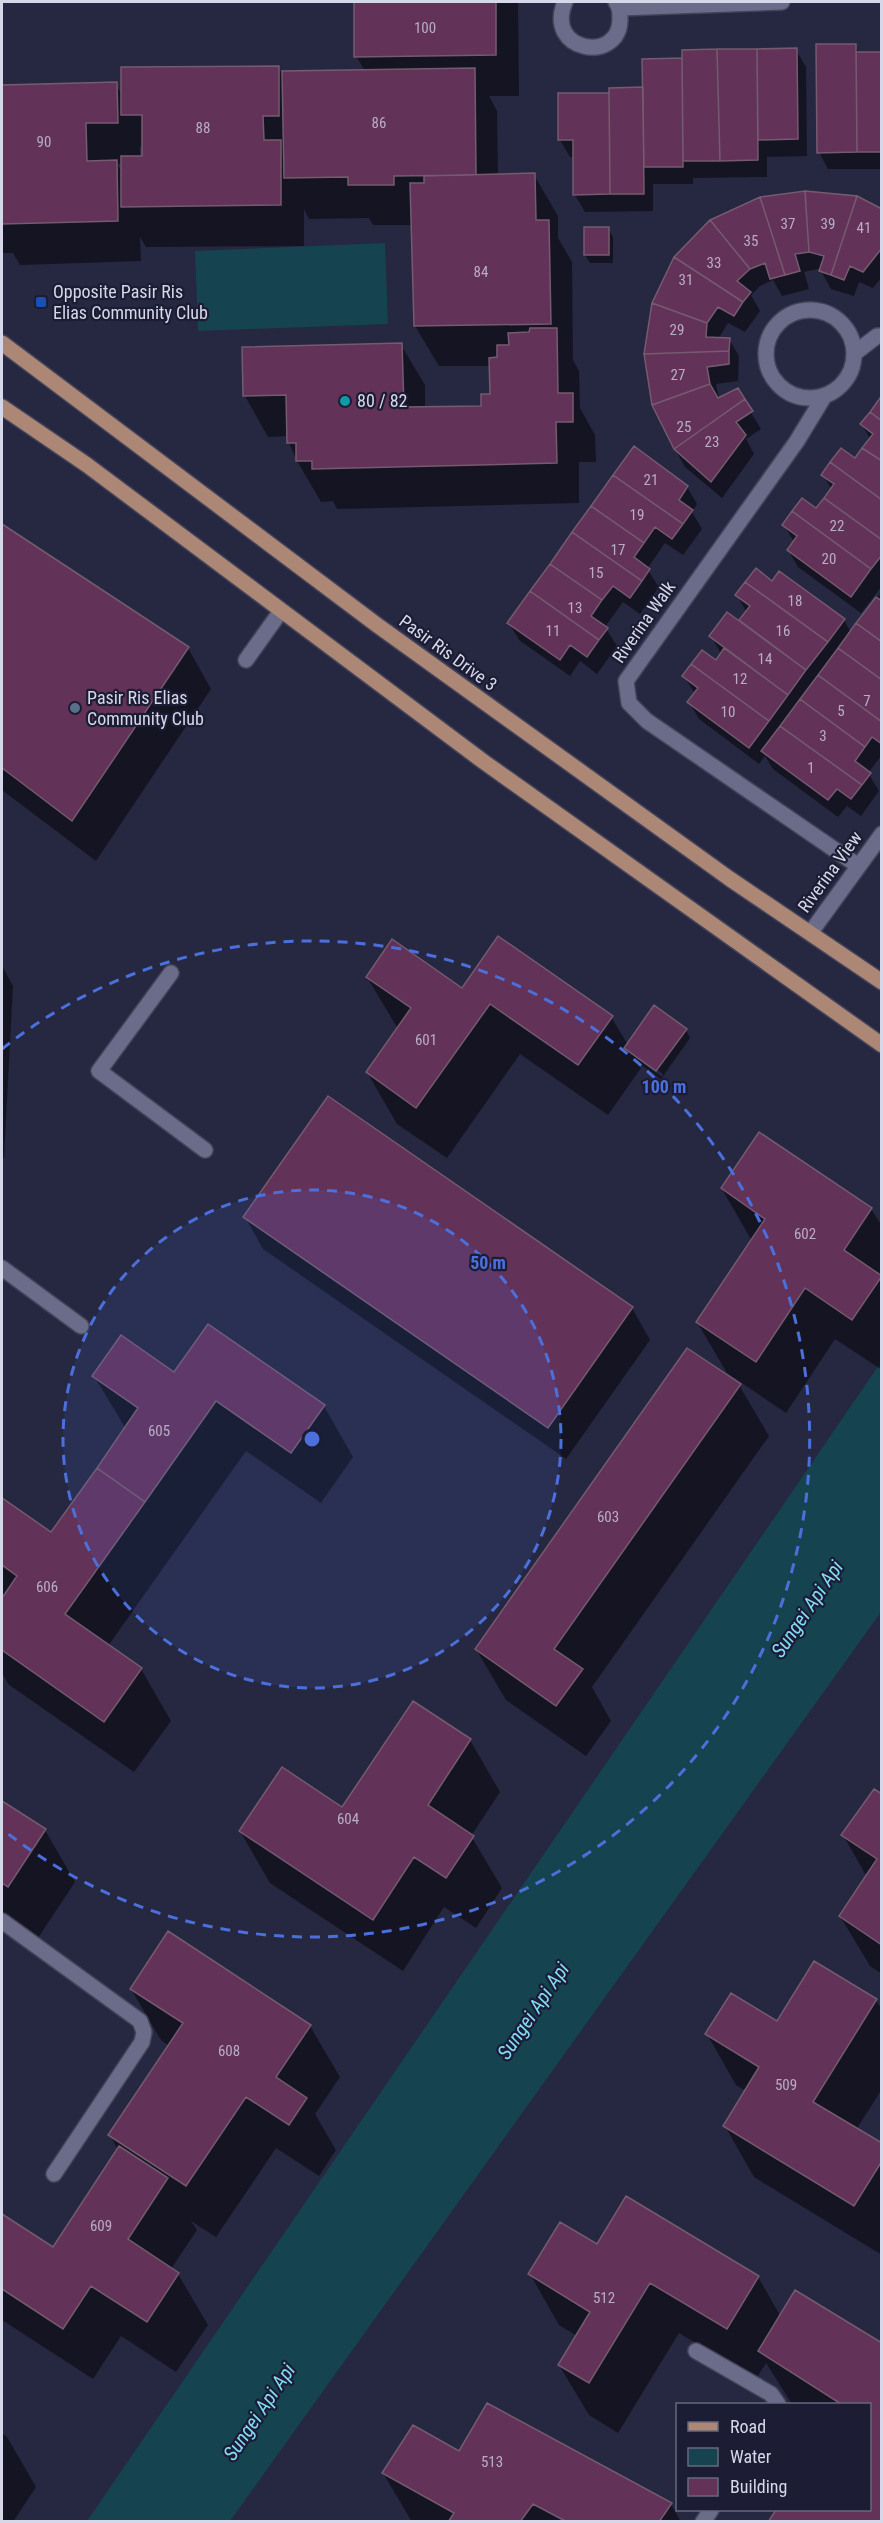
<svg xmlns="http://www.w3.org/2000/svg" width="883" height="2523" font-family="'Roboto Condensed',sans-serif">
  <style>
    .water { fill: #164350 }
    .shadow { fill: #0007; fill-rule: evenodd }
    .building { fill: #623259; stroke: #755b6f; stroke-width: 1.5 }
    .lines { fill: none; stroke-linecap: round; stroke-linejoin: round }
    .minor-casing { stroke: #434359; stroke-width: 18 }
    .major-casing { stroke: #434359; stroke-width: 18 }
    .minor { stroke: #6a6c89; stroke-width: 15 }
    .major { stroke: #ac8775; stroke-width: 15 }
    .ring { fill: none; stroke: #4b70dc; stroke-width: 3; stroke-dasharray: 10 8 }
    .transit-dot { fill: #1a4fb4; stroke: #1c1d35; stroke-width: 2 }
    .culture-dot { fill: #0f9aa8; stroke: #1c1d35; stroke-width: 2 }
    .service-dot { fill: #5c6f8a; stroke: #1c1d35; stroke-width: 2 }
    .labels { text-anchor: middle; stroke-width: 4.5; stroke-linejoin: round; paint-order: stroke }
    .number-label { font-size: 15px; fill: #b9aec5 }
    .poi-label { font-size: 18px; fill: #d6d8e9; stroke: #1c1d35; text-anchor: start }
    .street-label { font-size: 18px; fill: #d6d8e9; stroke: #1c1d35 }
    .water-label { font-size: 20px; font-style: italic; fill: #82dcf8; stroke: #1c1d35 }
    .centre { fill: #4b70dc; stroke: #1c1d35; stroke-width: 3 }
    .ring-label { font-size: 18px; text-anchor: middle; font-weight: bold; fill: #4b70dc; stroke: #1c1d35; stroke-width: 4.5; stroke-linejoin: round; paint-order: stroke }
  </style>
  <rect width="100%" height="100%" fill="#262740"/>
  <path class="water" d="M385,243l3,81 -190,7 -3,-80z
    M881,1362v250l-651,909h-143z"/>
  <path class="shadow" d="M356,2h162l1,94h-30l8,15 1,65 36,-1 24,41v22l14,24 1,98 6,11 1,37 15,27 1,27h-17v41l-242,6 -4,-8 -12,1 -24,-41 -8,-18v-7l-21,1 -23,-41 -1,-48 157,-3 24,40v23l57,-1 9,-12 -1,-29h-51l-24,-40 -2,-101h-40l-4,-7 -60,1 -5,-10v37l-158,1 -6,-10 1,24 -121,4 -7,-12h-11v-167l114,-2 6,11 156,-28 6,11 81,-7 -9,-15zM140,145l4,6v6h-4zM117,164h5v8z
    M855,45l5,9h22v115h-54l-9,-17z
    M796,50l10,17 1,89 -40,1v20l-74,1v6h-40v27l-68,1 -10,-17 -1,-38h-4l-10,-17 -1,-45 52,-1 33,-5 -1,-29h40v-9z
    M882,210v67l-9,11 -14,-6 -5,14 -23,-7 -10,-18 1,-3 -18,4 5,17 -27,7 -9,-16 -13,6 -9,9 9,16 -15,21 -17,-9 -10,16h11l10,17 -1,25 -22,3 3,15 18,-9 24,39 -15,10 8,15 -32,44 -37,-31 -10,-18 -22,-145z
    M608,229l5,8v26h-23l-5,-8z
    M882,400v186l-21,27 -63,-46 -10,-17 6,-8 -10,-17 33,-15 15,-20 -9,-15 33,-15 15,-20 -9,-15z
    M687,487l10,17 -5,8 10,17 -19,26 -18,-12 -18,26 12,18 -19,27 -17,-12 -18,25 12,19 -20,28 -17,-13 -10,15 -51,-36 -10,-17z
    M2,526l186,122 23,41 -115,172 -94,-71z
    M772,583l72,37 7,13 31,-41v163l-14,18 11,18 -18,25 -14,-10 -9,11 -65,-48 -8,-13 -6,8 -60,-45 -10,-17 6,-8 -11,-18 33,-14 4,-8 -10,-18 28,-13 8,-10 -10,-18z
    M2,966l11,20 -9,172h-2z
    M367,977l95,13 149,27 17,28 58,-15 4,8 -29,41 -24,-17 4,6 -33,47 -88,-61 -73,104 -50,-34 -30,-52 31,-43zM635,1054l28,20 -1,3 -26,-19z
    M722,1189l149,20 11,17v144l-47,-31 -49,74 -59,-40 -30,-51 55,-81z
    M245,1217l387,91 18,32 -84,119 -303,-210z
    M174,1374l150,32 29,51 -32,46 -75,-52 -138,195 33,23 30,52 -37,51 -126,-88 -6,-12v-72l2,-4 -2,-2v-94l49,35 75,-106 -32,-53z
    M739,1385l30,51 -177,251 19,34 -25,35 -80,-56 -30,-51z
    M414,1703l56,37 30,52 -29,44 31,52 -26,40 -32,-21 -41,64 -133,-88 -30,-52 103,-22z
    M882,1796v178l-12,-8 -30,-50 27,-39 -24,-42z
    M2,1803l43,27 30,52 -37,56 -36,-23z
    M131,1989l179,37 30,51 -25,37 21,36 -17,26 -43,-28 -60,89 -25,-16 6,9 -26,39 7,5 30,51 -32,47 -55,-36 -28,43 -91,-59v-104l51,33 65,-99 -8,-15 59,-89 -8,-6z
    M876,2000l6,10v79l-26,41 26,15v110l-128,-78 -29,-51 21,-35 -10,-6 -29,-51 70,-11z
    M597,2246l161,31 23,40 101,28v177h-112l7,-12h93v-106h-78l-26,-41 -10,16 -77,-46 -61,100 -29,-18 -30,-50 18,-29 -18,-11 -29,-51z
    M2,2433l5,4 29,50 -23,35h-11z
    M383,2473l288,31 10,18h-269z"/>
  <path class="building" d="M354,2h142v53l-142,2z
    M816,44h40l1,108 -40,1z
    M797,48l1,91 -40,1 -1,-91z
    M717,49l3,112h-37l-1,-111z
    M717,49h40l1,111 -38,1z
    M856,52h26v100h-25z
    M682,58l1,109h-39l-2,-108z
    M279,66v50h-16l1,24h17v65l-160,2v-51h21v-41h-21v-48z
    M475,68l1,107 -82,1v9h-46v-8l-64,1 -2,-107z
    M117,82l1,41h-32l1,38 30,-1 1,61 -116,3v-139z
    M643,87l1,107h-34l-1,-106z
    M558,93h51l1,101 -37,1v-55h-15z
    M535,173l1,47h13l2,104 -137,2 -4,-143h14v-7z
    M805,191l52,5 -26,79 -12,-4 5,-15 -15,-4z
    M805,191l4,61 -14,2 5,17 -15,4 -25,-78z
    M857,196l25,13v39l-19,24 -13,-6 -6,14 -13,-5z
    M760,197l25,78 -15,4 -5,-16 -15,6 -40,-49z
    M710,220l40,49 -13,12 14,11 -8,10 -69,-45z
    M584,227h25v28h-25z
    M674,257l69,45 -9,14 -16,-9 -11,16 -55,-20z
    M652,303l55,20 -1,14 24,1 -1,13 -85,3z
    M530,328h27l1,65h15v29h-17l1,41 -245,6v-8h-16v-18h-9l-1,-48 -43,1 -1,-49 160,-4 2,64 77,-1v-12h9l-1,-36 8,-1v-12h12l-1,-12 21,-1z
    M729,351v13l-22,3 3,17 -58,21 -8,-51z
    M710,384l8,14 20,-10 7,11 -71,50 -22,-44z
    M880,398h2v23l-12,-9z
    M745,399l8,12 -17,11 10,13 -35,47 -37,-33z
    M870,412l12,9v40l-20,-13 11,-14 -13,-10z
    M634,446l54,40 -9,14 14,10 -10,14 -70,-49z
    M841,448l14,10 7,-10 20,13v39l-52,-38z
    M830,462l52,38v40l-58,-42 10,-14 -13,-9z
    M613,475l70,49 -11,15 -17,-12 -11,16 -53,-37z
    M802,498l14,10 8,-10 58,42v15l-11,14 -79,-58z
    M591,506l53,37 -10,14 16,12 -8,12 -70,-49z
    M792,511l79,58 -20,28 -64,-47 10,-14 -15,-11z
    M2,524l187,123 -117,174 -70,-53z
    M572,532l70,49 -12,17 -17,-12 -11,14 -52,-36z
    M550,564l52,36 -11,16 17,12 -9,12 -69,-49z
    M756,568l16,13 7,-10 66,48 -17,23 -83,-60z
    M745,582l83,60 -22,28 -67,-50 11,-14 -15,-11z
    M530,591l69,49 -12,17 -17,-12 -10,15 -53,-37z
    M876,597l6,4v41l-26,-19z
    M727,612l79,58 -18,25 -79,-59z
    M856,623l26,19v38l-44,-32z
    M724,648l64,47 -19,26 -78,-57 11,-14 14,10z
    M838,648l44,32v42l-64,-47z
    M691,664l78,57 -20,27 -62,-46 11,-14 -16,-12z
    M818,675l64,47v22l-10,-7 -7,10 -65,-48z
    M800,699l65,48 -10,14 16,12 -9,12 -82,-59z
    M780,726l82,59 -11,14 -14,-10 -9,11 -67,-49z
    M498,936l115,80 -35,49 -88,-61 -74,104 -50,-36 45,-64 -45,-31 26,-38 70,49z
    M654,1005l33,24 -31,42 -32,-23z
    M328,1096l305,211 -85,121 -305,-211z
    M759,1132l113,76 -28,42 38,26 -30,44 -47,-32 -49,74 -60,-40 69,-103 -44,-31z
    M208,1324l117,81 -34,48 -75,-52 -71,101 -48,-34 41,-60 -46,-32 29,-41 53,37z
    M687,1348l54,36 -187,265 29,20 -27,37 -81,-57z
    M97,1468l48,34 -80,112 77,54 -38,54 -102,-72v-52l15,-22 -15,-11v-67l49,34z
    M413,1701l58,38 -43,66 46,31 -28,42 -32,-21 -41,63 -134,-89 43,-64 60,40z
    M874,1789l8,5v151l-43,-29 38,-57 -36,-24z
    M2,1801l44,28 -38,58 -6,-4z
    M168,1931l143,94 -35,52 31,21 -18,27 -43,-28 -60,89 -78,-51 75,-112 -53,-34z
    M814,1961l63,38 -64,103 69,41v18l-28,45 -131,-80 36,-59 -54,-33 26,-41 46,28z
    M119,2146l49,32 -40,61 51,34 -32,49 -56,-36 -28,43 -61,-40v-75l51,33z
    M626,2196l133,80 -32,53 -77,-46 -61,100 -31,-18 32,-53 -62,-38 32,-52 37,22z
    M795,2290l87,53v179h-114l8,-12h94v-106h-29l-83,-53z
    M487,2403l185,100 -13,19h-92l-34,-18 -13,18h-72l6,-9 -72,-40 31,-48 46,26z"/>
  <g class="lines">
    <defs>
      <path id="minor" d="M565,2c-21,50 54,62 55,18 0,-8 0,-12 -4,-18
        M620,8l162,-6
        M766 354a44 44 0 1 1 88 0a44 44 0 1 1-88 0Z
        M855,353l22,-17h5
        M825,395l-28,46 -171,240 3,22 18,18 210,144
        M246,660l35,-49
        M811,932l71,-98
        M171,973l-72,98 106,79
        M2,1268l79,58
        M2,1921l138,100 4,11 -2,10 -88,132
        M696,2351l75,43 7,10
        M703,2522l8,-12"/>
      <path id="major" d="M2,343l375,282 353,254 152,103
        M2,407l85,58 397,297 398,283"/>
    </defs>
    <use href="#minor" class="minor-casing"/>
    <use href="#major" class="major-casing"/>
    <use href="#minor" class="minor"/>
    <use href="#major" class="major"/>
  </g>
  <circle cx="312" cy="1439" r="249" fill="#4b70dc" fill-opacity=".12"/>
  <g class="ring">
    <circle cx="312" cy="1439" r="249"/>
    <path d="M2 1049A498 498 0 1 1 2 1829"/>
  </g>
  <rect class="transit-dot" x="35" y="296" width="12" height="12" rx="3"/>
  <circle class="culture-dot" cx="345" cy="401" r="6"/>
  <circle class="service-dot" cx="75" cy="708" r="6"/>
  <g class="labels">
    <g class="number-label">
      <text x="425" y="33">100</text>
      <text x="379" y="128">86</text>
      <text x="203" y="133">88</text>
      <text x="44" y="147">90</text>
      <text x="788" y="229">37</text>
      <text x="828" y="229">39</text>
      <text x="864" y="233">41</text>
      <text x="751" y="246">35</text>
      <text x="714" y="268">33</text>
      <text x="481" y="277">84</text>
      <text x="686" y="285">31</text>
      <text x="677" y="335">29</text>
      <text x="678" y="380">27</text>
      <text x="684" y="432">25</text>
      <text x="712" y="447">23</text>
      <text x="651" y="485">21</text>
      <text x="637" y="520">19</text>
      <text x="837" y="531">22</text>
      <text x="618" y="555">17</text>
      <text x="829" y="564">20</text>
      <text x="596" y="578">15</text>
      <text x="795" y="606">18</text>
      <text x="575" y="613">13</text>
      <text x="553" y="636">11</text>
      <text x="783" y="636">16</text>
      <text x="765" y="664">14</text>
      <text x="740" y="684">12</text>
      <text x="867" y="706">7</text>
      <text x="841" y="716">5</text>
      <text x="728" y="717">10</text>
      <text x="823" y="741">3</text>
      <text x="811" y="773">1</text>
      <text x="426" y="1045">601</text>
      <text x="805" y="1239">602</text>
      <text x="159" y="1436">605</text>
      <text x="608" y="1522">603</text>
      <text x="47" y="1592">606</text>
      <text x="348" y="1824">604</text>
      <text x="229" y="2056">608</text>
      <text x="786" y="2090">509</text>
      <text x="101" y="2231">609</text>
      <text x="604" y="2303">512</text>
      <text x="492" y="2467">513</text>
    </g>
    <g class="poi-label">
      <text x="53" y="298">Opposite Pasir Ris<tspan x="53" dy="21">Elias Community Club</tspan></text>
      <text x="357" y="407">80 / 82</text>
      <text x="87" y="704">Pasir Ris Elias<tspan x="87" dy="21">Community Club</tspan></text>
    </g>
    <g class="street-label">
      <text transform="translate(644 622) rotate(-55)" y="6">Riverina Walk</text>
      <text transform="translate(448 653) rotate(36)" y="6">Pasir Ris Drive 3</text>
      <text transform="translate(830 872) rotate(-54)" y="6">Riverina View</text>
    </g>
    <g class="water-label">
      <text transform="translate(807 1609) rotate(-56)" y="7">Sungei Api Api</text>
      <text transform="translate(533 2011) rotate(-56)" y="7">Sungei Api Api</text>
      <text transform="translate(259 2412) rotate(-56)" y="7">Sungei Api Api</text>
    </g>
  </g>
  <circle cx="312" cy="1439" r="9" class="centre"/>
  <g class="ring-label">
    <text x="664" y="1093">100 m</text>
    <text x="488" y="1269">50 m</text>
  </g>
  <rect width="883" height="2523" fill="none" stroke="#d6d8e9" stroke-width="6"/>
  <rect x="676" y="2403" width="195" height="108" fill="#1c1d35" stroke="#66687d" stroke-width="1.5"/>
  <rect x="688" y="2422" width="30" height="9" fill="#ac8775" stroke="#66687d" stroke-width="1.5"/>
  <text x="730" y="2433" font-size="18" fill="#d6d8e9">Road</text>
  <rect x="688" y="2448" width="30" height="18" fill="#164350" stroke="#66687d" stroke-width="1.5"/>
  <text x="730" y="2463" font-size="18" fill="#d6d8e9">Water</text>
  <rect x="688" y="2478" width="30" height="18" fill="#623259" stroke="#66687d" stroke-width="1.5"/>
  <text x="730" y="2493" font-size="18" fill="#d6d8e9">Building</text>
</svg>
